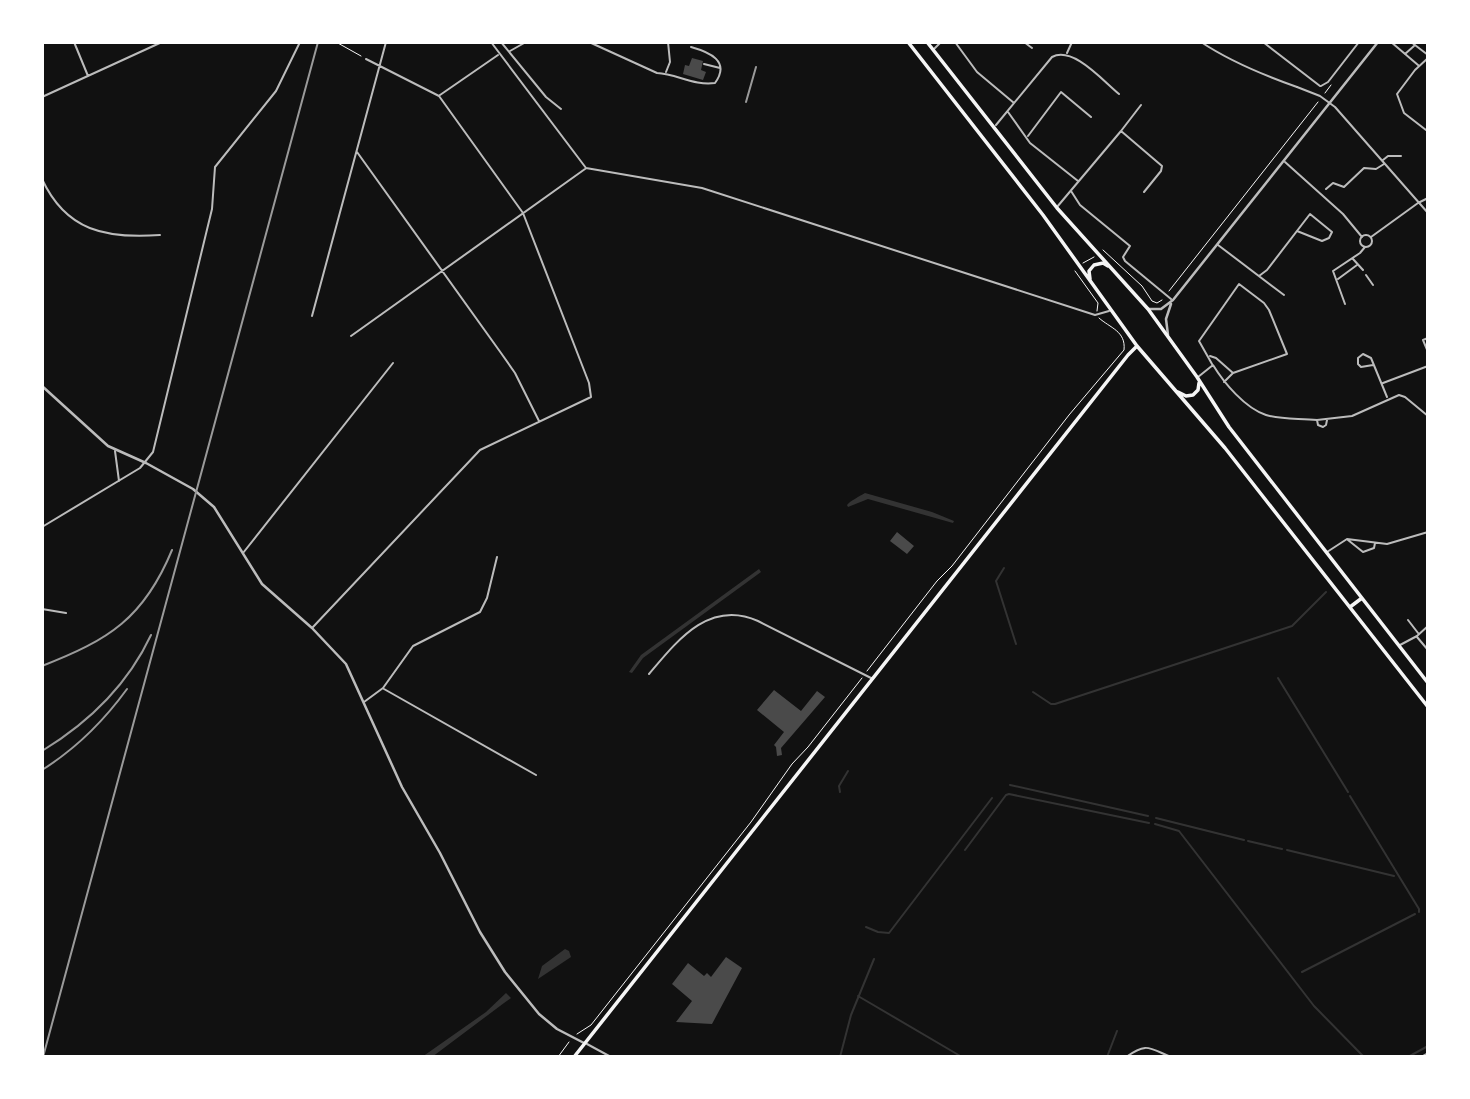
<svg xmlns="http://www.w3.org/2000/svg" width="1470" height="1099" font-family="'Golos Text',sans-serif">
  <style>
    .water { fill: #333 }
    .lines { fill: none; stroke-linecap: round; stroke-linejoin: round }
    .stream { stroke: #333; stroke-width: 2 }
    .building { fill: #4a4a4a }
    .path { stroke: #f5f5f5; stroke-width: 1 }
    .pedestrian { stroke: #bcbcbc; stroke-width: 2 }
    .minor { stroke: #bcbcbc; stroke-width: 2 }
    .tertiary { stroke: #bcbcbc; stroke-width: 2.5 }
    .secondary { stroke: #f5f5f5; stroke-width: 3.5 }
    .rail { stroke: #9a9a9a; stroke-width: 2 }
  </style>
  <rect width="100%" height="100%" fill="#111"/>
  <path class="water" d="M865,493l67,19 22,9 -1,2 -85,-24 -20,8 -1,-2c3,-4 13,-9 18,-12z
    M759,569l2,3 -118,86 -11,15 -3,-1 12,-17z
    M565,949l4,2 2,6 -33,22 4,-13z
    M506,993l5,5 -7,5 -72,54h-10l64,-45z"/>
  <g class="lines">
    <path class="stream" d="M1004,568l-8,13 20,63
      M1278,678l70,114
      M1033,692l18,12h4l237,-78 34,-34
      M1010,785l138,31
      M840,792l-1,-6 9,-15
      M1350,796l69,113v3
      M1156,818l88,22
      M1155,824l24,7 135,175 50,51
      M1248,841l34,8
      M965,850l41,-55 3,-1 140,29
      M1287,850l107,26
      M866,927l12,5 11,1 103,-135
      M1302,972l113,-58
      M858,996l104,61
      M840,1057l11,-42 23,-56
      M1107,1057l10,-26
      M1408,1057l20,-11"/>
  </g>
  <path class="building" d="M692,58l11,3 -2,9 5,2 -3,8 -20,-6 2,-9 4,1z
    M897,532l17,14 -7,8 -17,-13z
    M774,690l27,21 16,-20 8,6 -44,51 1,7 -5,1 -1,-9 -2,-2 10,-13 -27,-22z
    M726,957l16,11 -30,56 -36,-2 16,-21 -20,-17 16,-21 16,13 3,-3 4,4z"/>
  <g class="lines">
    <path class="path" d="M336,42l25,14
      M1325,93l6,-8
      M1103,250l39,36 10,15 5,2 5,-3
      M1083,263l11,-6
      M1075,271l23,32 -1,8
      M1169,291l149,-189
      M867,671l70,-90 15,-15 117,-151 55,-65c2,-19 -14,-22 -25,-32
      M577,1034l14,-9 160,-203 41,-58 16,-17 54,-69
      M558,1057l11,-15"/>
    <path class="pedestrian" d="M1201,42c30,20 62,33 96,45"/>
    <path class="minor" d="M74,42l14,34
      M491,42l95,126 116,20 393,127 14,-4
      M501,42l45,55 15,12
      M589,42l68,31c20,1 37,13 58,10 16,-22 -6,-31 -24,-36
      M955,42l22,30 37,31
      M1024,42l8,6
      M1263,42l57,44
      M1391,42l27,23
      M1411,42l17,13
      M934,49l7,-7
      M510,51l16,-9
      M1067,53l5,-11
      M1405,54l9,-8
      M704,64l16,4
      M666,72l4,-10 -2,-20
      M1321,86l7,-4 31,-40
      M1297,87l23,9 15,11 93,106
      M440,95l58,-40
      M42,97l120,-55
      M1008,112l22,31 48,38
      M996,125l56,-68c21,-11 50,23 67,37
      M1426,130l-22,-17 -7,-19 18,-24 13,-12
      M1121,131l20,-26
      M1028,136l33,-44 30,25
      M357,152l144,201 14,20 24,48
      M1383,160l5,-4h13
      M1285,162l58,52 19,23
      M42,179c24,52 64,60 118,56
      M1326,189l7,-6 11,4 20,-19 12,1 8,-5
      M1071,191l9,14 50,41 -7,11 2,4 46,38
      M1057,207l64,-76 41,35 -1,5 -17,21
      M1360 241a6 6 0 1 1 12 0a6 6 0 1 1-12 0Z
      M1371,237l47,-34 10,-5
      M1218,245l66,50
      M1353,259l10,11
      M1366,275l7,10
      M1259,276l8,-6 43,-56 22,18 -3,6 -7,3 -25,-10
      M1338,279l19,-14
      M1345,304l-12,-33 27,-18 5,-6
      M312,316l74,-274
      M351,336l234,-167
      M1428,338l-5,2 5,12
      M1210,356l6,2 17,15
      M1212,364l-13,-23 40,-57 25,19 5,7 18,44 -54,19 -9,9
      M1373,365l-12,2 -3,-3v-6l5,-4 8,4 16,39
      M1198,377l15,-12c11,18 32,43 53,50 16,5 34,3 51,5l35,-4 47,-21 6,2 23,19
      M1383,383l45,-17
      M1317,420l1,5 5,2 3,-2 1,-5
      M115,451l4,30
      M42,527l98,-59 13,-16 59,-243 3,-42 61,-76 24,-49
      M1348,540l15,12 11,-4 1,-5
      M1327,552l20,-13 40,5 41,-12
      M243,553l150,-190
      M42,609l24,4
      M1408,620l10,13
      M313,627l167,-177 111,-53 -2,-14 -66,-170 -84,-117 -73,-37
      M1417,637l11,13
      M1400,645l17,-9 11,-10
      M649,674c28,-33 60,-75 109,-53l115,58
      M384,689l152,86
      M364,702l19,-14 30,-42 67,-34 7,-14 10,-41
      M587,1044l24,13
      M1126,1057c21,-15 23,-9 45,0
      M1421,1057l7,-4"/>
    <path class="tertiary" d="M1148,309h13l12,-9 205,-258
      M1168,335l-2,-16 5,-15
      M42,386l66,60 38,17 47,26 21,18 48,77 50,44 34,36 56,123 38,66 40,79 25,40 34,42 18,15 27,14"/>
    <path class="secondary" d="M908,42l135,173 94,131 88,102 203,259
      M927,42l130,166 91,101 49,68 32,50 199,256
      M1090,279l-1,-8 5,-6 9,-2 5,3
      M1178,392l8,4 7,-1 5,-5 1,-7
      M1350,607l12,-9
      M574,1057l554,-702 9,-9"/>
    <path class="rail" d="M746,102l10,-35
      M42,666c67,-26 102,-48 130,-116
      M42,751c46,-28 86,-67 109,-116
      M42,770c35,-22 61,-48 85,-81
      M43,1057l275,-1015"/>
  </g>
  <rect width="1470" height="1099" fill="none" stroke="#ffffff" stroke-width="88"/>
</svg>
